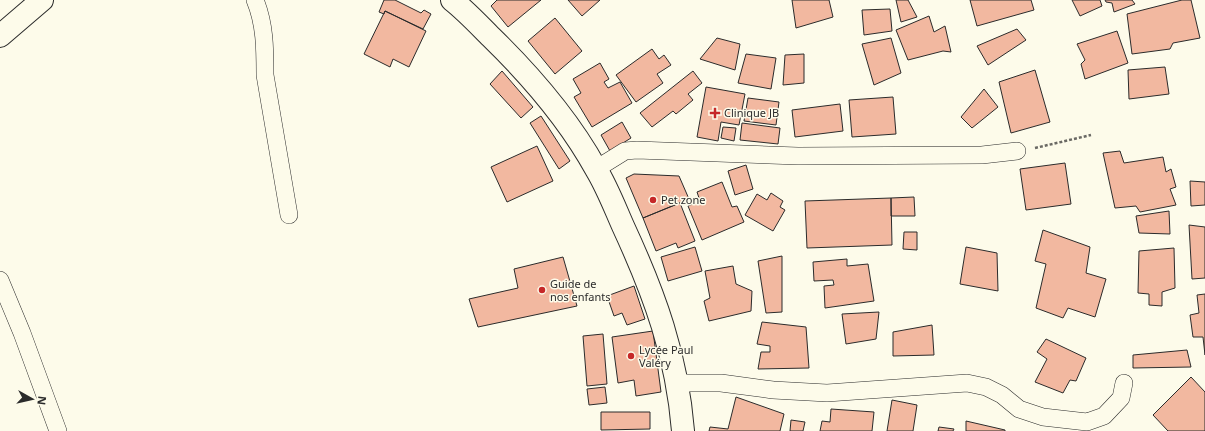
<svg xmlns="http://www.w3.org/2000/svg" width="1205" height="431" font-family="'Noto Sans',sans-serif">
  <style>
    .building { fill: #f2b8a0; stroke: #2b2b2b }
    .lines { fill: none; stroke-linecap: round; stroke-linejoin: round }
    .street-casing { stroke: #2b2b2b; stroke-width: 18 }
    .secondary-casing { stroke: #2b2b2b; stroke-width: 24 }
    .path { stroke: #6a6964; stroke-width: 2.5; stroke-dasharray: 3 2; stroke-linecap: butt }
    .street { stroke: #fdfbea; stroke-width: 17 }
    .secondary { stroke: #fdfbea; stroke-width: 22 }
    .poi-dot { fill: #c62828; stroke: #fdfbea; stroke-width: 1.5 }
    .labels { text-anchor: middle; stroke-width: 3; stroke-linejoin: round; paint-order: stroke }
    .poi-label { font-size: 11px; fill: #2b2b2b; stroke: #fdfbea; text-anchor: start }
  </style>
  <rect width="100%" height="100%" fill="#fdfbea"/>
  <path class="building" d="M384,0h11l26,13 3,-3 7,4 -8,15 -38,-18 -1,3 -5,-2z
    M497,0h44l-33,27 -17,-21z
    M568,0h32l-18,16z
    M792,0h37l4,17 -37,11z
    M896,0h12l9,17 -16,5z
    M970,0h61l3,10 -57,16z
    M1072,0h28l2,6 -22,10z
    M1105,0h27l3,4 -21,8 -2,-9 -6,-1z
    M1182,0h9l9,38 -27,5 -3,6 -38,5 -5,-40z
    M890,9l2,22 -28,4 -2,-25z
    M385,11l41,20 -17,36 -16,-8 -3,8 -26,-13z
    M929,16l5,16 11,-6 6,26 -8,-1 -35,9 -12,-30z
    M555,18l27,33 -27,23 -27,-33z
    M1017,29l9,11 -38,25 -11,-19z
    M1117,31l11,32 -43,16 -4,-15 4,-4 -8,-16z
    M717,38l23,6 -5,26 -35,-11z
    M891,38l10,35 -27,12 -12,-41z
    M652,49l7,10 5,-4 7,10 -14,9 6,9 -27,19 -20,-27z
    M746,54l30,4 -5,31 -33,-6z
    M804,54v29l-21,2 2,-30z
    M600,63l9,16 -5,3 4,6 12,-6 12,21 -40,24 -18,-30 7,-4 -8,-14z
    M1165,67l4,27 -40,5 -1,-29z
    M1035,70l15,52 -39,11 -12,-51z
    M502,71l31,36 -12,11 -31,-34z
    M693,71l9,12 -14,11 5,6 -17,14 -3,-3 -21,16 -12,-14z
    M706,87l39,7 -6,31 -18,-3 -3,19 -21,-4z
    M984,89l14,18 -26,21 -11,-11z
    M893,97l3,37 -44,3 -3,-37z
    M748,98l31,4 -3,23 -32,-4z
    M840,104l3,27 -48,6 -3,-27z
    M541,116l29,45 -11,8 -29,-46z
    M622,122l9,16 -21,13 -9,-16z
    M742,123l38,5 -2,16 -38,-4z
    M723,127l13,1 -2,13 -13,-3z
    M537,146l16,35 -46,21 -16,-35z
    M1120,151l4,12 39,-6 3,15 5,-3 5,18 -6,2 6,16 -36,7 -4,-6 -21,2 -12,-55z
    M1065,163l6,41 -45,6 -6,-41z
    M746,165l7,24 -18,6 -7,-24z
    M634,174l45,2 10,23 -46,19 -17,-40z
    M1190,181l15,1v23l-14,1z
    M722,182l10,25 5,-1 7,16 -42,18 -14,-34 12,-5 -3,-9z
    M771,193l12,8 -3,6 5,3 -12,21 -28,-16 12,-21 10,6z
    M914,197l1,19h-24v-18z
    M891,198l1,47 -85,3 -2,-47z
    M680,203l15,38 -17,7 -2,-5 -20,8 -13,-33z
    M1169,211l1,23 -31,-1 -3,-17z
    M1189,225l16,2v51l-13,1z
    M1043,230l47,17 -4,26 20,6 -11,38 -27,-9 -5,10 -27,-10 10,-44 -11,-3z
    M904,232h13v18l-14,-1z
    M695,247l7,24 -34,10 -7,-24z
    M966,247l31,6 1,38 -38,-7z
    M1174,248l1,40 -13,4v14l-13,-1v-11l-11,-1 1,-42z
    M782,256v56l-16,1 -8,-52z
    M563,257l14,49 -99,21 -9,-28 49,-11 -4,-19z
    M847,259v7l21,-2 6,37 -49,7 -1,-22 10,-1 -1,-5 -19,1 -1,-19z
    M733,266l3,18 16,7 -1,20 -42,10 -5,-20 6,-3 -5,-27z
    M634,286l11,33 -18,6 -5,-12 -8,3 -7,-20z
    M1205,294v61l-2,-18h-10l-3,-22 9,-2 -2,-18z
    M879,312l-3,27 -30,5 -4,-30z
    M762,322l44,5 3,41 -51,1 3,-17h9v-6l-13,-2z
    M932,325l2,30 -41,1v-24z
    M653,331l8,61 -25,4 -2,-16 -16,3 -6,-46z
    M603,334l4,50 -20,2 -4,-50z
    M1046,339l40,19 -10,23 -6,-1 -7,13 -28,-11 12,-23 -10,-7z
    M1187,350l4,17 -58,1v-13z
    M1191,377l14,15v39h-37l-15,-16z
    M605,387l2,16 -18,2 -2,-16z
    M736,397l48,17 -4,17h-71l1,-4 18,2z
    M892,400l25,5 -4,26h-26z
    M831,409l43,3 -2,19h-52l2,-10 8,1z
    M601,412h49v17l-49,1z
    M791,420l14,2 -2,9h-13z
    M966,421l39,9v1h-39z
    M939,427l15,2 -1,2h-15z"/>
  <g class="lines">
    <defs>
      <path id="street" d="M255,0c10,24 10,49 10,75l24,140
        M596,169l29,-18 12,-1 161,6 184,-1 35,-4
        M0,280l22,53 36,98
        M678,383h43l52,7 54,3 140,-10 19,4 16,8 17,14 24,8 44,5 17,-6 17,-18 3,-15"/>
      <path id="secondary" d="M452,0c14,11 27,25 39,37 40,39 78,83 105,132 11,18 19,39 27,57 32,69 54,130 60,205
        M0,36l42,-36"/>
    </defs>
    <use href="#street" class="street-casing"/>
    <use href="#secondary" class="secondary-casing"/>
    <path class="path" d="M1035,148l56,-13"/>
    <use href="#street" class="street"/>
    <use href="#secondary" class="secondary"/>
  </g>
  <g class="poi-dot">
    <path d="M713 107h4v4h4v4h-4v4h-4v-4h-4v-4h4z"/>
    <circle cx="653" cy="200" r="4"/>
    <circle cx="542" cy="290" r="4"/>
    <circle cx="631" cy="356" r="4"/>
  </g>
  <g class="labels">
    <g class="poi-label">
      <text x="724" y="117">Clinique JB</text>
      <text x="661" y="204">Pet zone</text>
      <text x="550" y="288">Guide de<tspan x="550" dy="13">nos enfants</tspan></text>
      <text x="639" y="354">Lycée Paul<tspan x="639" dy="13">Valéry</tspan></text>
    </g>
  </g>
  <g transform="translate(32 399) rotate(98)" stroke="#fdfbea" stroke-width="3" paint-order="stroke">
  <path d="M0-3L7 15L0 10L-7 15Z" fill="#2b2b2b"/>
  <text y="-6" font-size="11" font-weight="bold" text-anchor="middle" fill="#2b2b2b">N</text>
  </g>
</svg>
